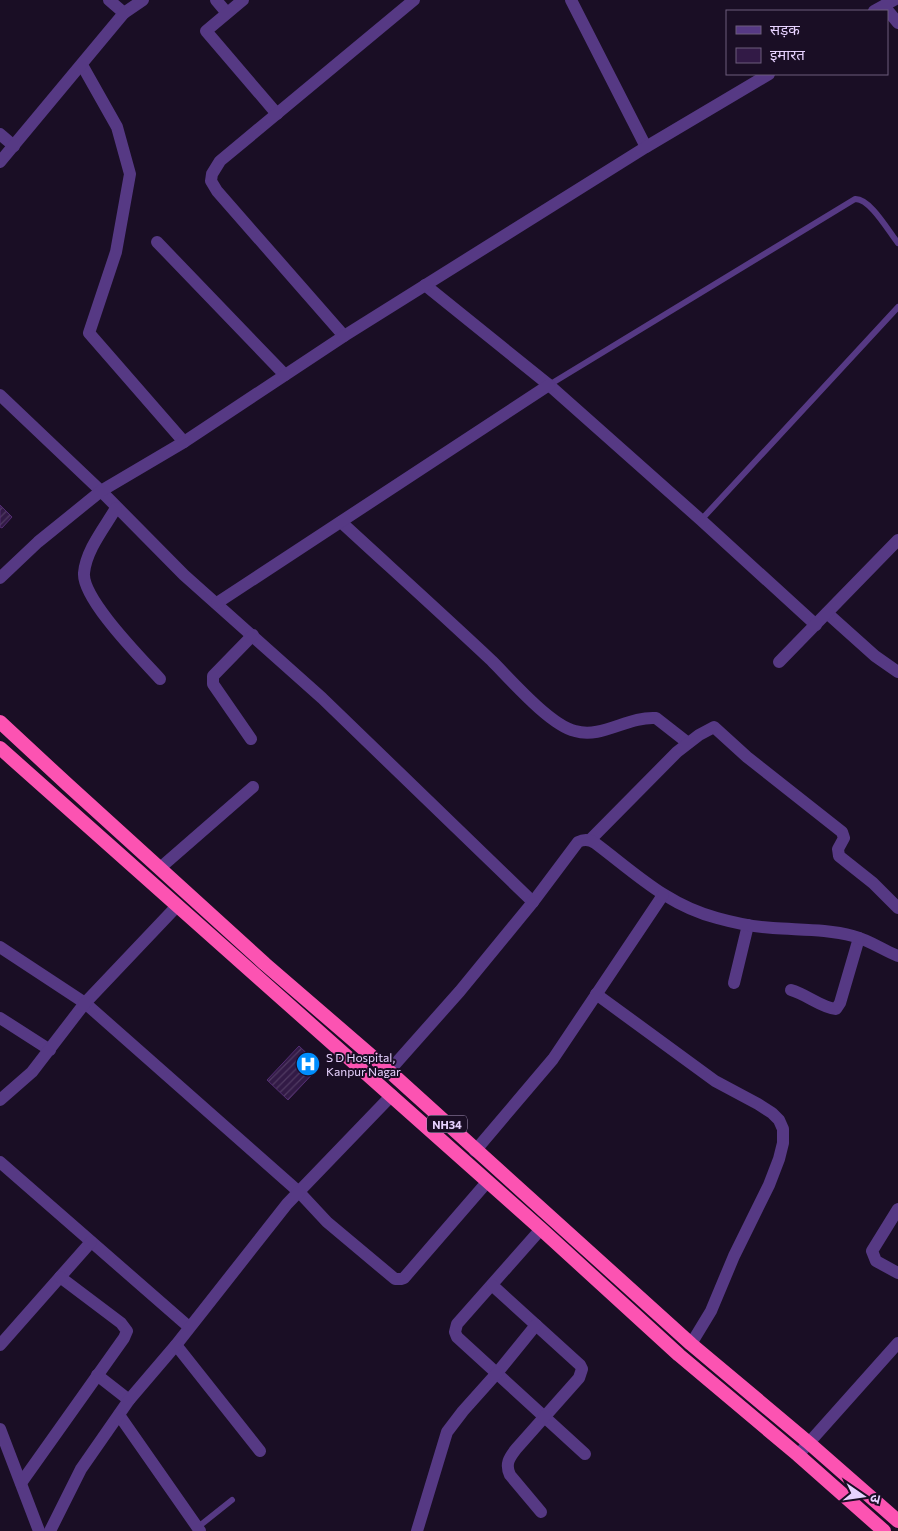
<svg xmlns="http://www.w3.org/2000/svg" width="898" height="1531" font-family="Commissioner,'Noto Sans Devanagari',sans-serif">
  <style>
    .building { fill: url(#building-hatch); stroke: #522c72 }
    .lines { fill: none; stroke-linecap: round; stroke-linejoin: round }
    .service { stroke: #563984; stroke-width: 6 }
    .minor { stroke: #563984; stroke-width: 12 }
    .tertiary { stroke: #563984; stroke-width: 12 }
    .trunk { stroke: #fc53b2; stroke-width: 14 }
    .labels { text-anchor: middle; dominant-baseline: central; stroke-width: 4; stroke-linejoin: round; paint-order: stroke }
    .shield { fill: #1a0e25; stroke: #aa97be; stroke-width: 1 }
    .shield-label { font-size: 11px; font-weight: bold; fill: #e7d2ff }
    .poi-label { font-size: 12px; fill: #e7d2ff; stroke: #1a0e25; text-anchor: start }
  </style>
  <defs>
    <pattern id="building-hatch" width="6" height="6" patternUnits="userSpaceOnUse" patternTransform="scale(1.25)"><rect width="6" height="6" fill="#321a46"/><path d="M-1 1l2-2M0 6l6-6M5 7l2-2" fill="none" stroke="#503a62"/></pattern>
  </defs>
  <rect width="100%" height="100%" fill="#1a0e25"/>
  <g class="building">
    <polygon points="0,505 12,517 2,528 0,527"/>
    <polygon points="299,1046 320,1066 288,1100 267,1080"/>
  </g>
  <g class="lines">
    <g class="service">
      <path d="M549,385L855,199C870,198 889,232 898,243"/>
      <polyline points="701,520 898,307"/>
      <polyline points="198,1527 232,1500"/>
    </g>
    <g class="minor">
      <polyline points="109,0 124,13"/>
      <polyline points="216,0 227,13"/>
      <polyline points="243,0 206,31 277,114"/>
      <polyline points="571,0 646,147"/>
      <polyline points="884,6 898,23"/>
      <polyline points="82,65 117,127 130,174 116,252 89,333 184,442"/>
      <polyline points="0,134 14,146"/>
      <polyline points="0,162 124,13 143,0"/>
      <polyline points="157,242 285,375"/>
      <polyline points="425,285 549,385 701,520 816,625"/>
      <polyline points="344,336 217,191 211,181 212,174 220,161 414,0"/>
      <polyline points="0,395 101,491 184,575 322,698 533,902"/>
      <path d="M116,508C105,527 86,550 84,573C82,599 142,659 160,679"/>
      <path d="M341,522C391,568 442,614 492,661C511,680 550,725 575,731C602,739 628,716 656,718L688,743"/>
      <polyline points="217,603 549,385"/>
      <polyline points="827,613 875,656 898,672"/>
      <polyline points="779,662 898,540"/>
      <polyline points="251,739 213,684 213,676 253,635"/>
      <polyline points="590,840 677,752 699,735 714,727 747,757 842,832 844,838 838,849 839,856 873,883 898,908"/>
      <polyline points="160,868 253,787"/>
      <polyline points="0,947 85,1003 299,1192 327,1222 395,1279 401,1279 404,1278 488,1181"/>
      <polyline points="734,983 748,925"/>
      <path d="M791,990C806,994 822,1008 836,1009L840,1003L859,938"/>
      <polyline points="596,994 715,1081 758,1104 772,1113 779,1120 783,1129 783,1143 779,1159 769,1185 734,1256 711,1311 691,1344"/>
      <polyline points="0,1018 50,1050"/>
      <path d="M389,1071L460,991L533,902L578,842C584,839 589,839 595,843C635,873 667,905 717,918C735,923 755,927 773,928C800,930 827,929 853,936C869,940 883,950 898,956"/>
      <polyline points="0,1100 32,1072 85,1003 178,905"/>
      <polyline points="475,1151 553,1059 663,895"/>
      <polyline points="0,1162 189,1327"/>
      <polyline points="898,1209 872,1251 876,1261 898,1273"/>
      <polyline points="541,1229 457,1324 455,1332 457,1337 585,1454"/>
      <path d="M492,1285L580,1365L582,1369L579,1378L516,1449C509,1458 505,1464 510,1475L541,1512"/>
      <polyline points="0,1345 91,1242"/>
      <polyline points="176,1345 260,1451"/>
      <polyline points="97,1375 129,1400"/>
      <polyline points="119,1415 200,1531"/>
      <polyline points="0,1429 39,1531"/>
      <polyline points="798,1455 898,1343"/>
      <polyline points="21,1483 124,1338 127,1331 121,1323 60,1277"/>
      <polyline points="50,1531 81,1469 129,1400 176,1345 287,1204 392,1095"/>
      <polyline points="417,1531 447,1432 463,1411 497,1373 536,1325"/>
    </g>
    <g class="tertiary">
      <polyline points="874,11 894,0"/>
      <polyline points="0,578 38,542 101,491 184,442 344,336 646,147 769,74"/>
    </g>
    <g class="trunk">
      <polyline points="0,722 68,785 265,964 389,1071 691,1344 809,1443 898,1521"/>
      <polyline points="0,748 541,1229 679,1355 798,1455 884,1531"/>
    </g>
  </g>
  <defs>
    <g id="hospital-disc" transform="scale(1.25)"><circle r="9.5" fill="#008dfd" stroke="#1a0e25"/><path d="M-5-5h3v3.5h4V-5h3V5h-3V1.5h-4V5h-3Z" fill="#fff"/></g>
  </defs>
  <g fill-rule="evenodd">
    <use href="#hospital-disc" x="308" y="1064"/>
  </g>
  <g class="labels">
    <rect class="shield" x="427" y="1115.5" width="40" height="17" rx="4"/>
    <g class="shield-label">
      <text x="447" y="1124">NH34</text>
    </g>
    <g class="poi-label">
      <text x="326" y="1057">S D Hospital,<tspan x="326" dy="14">Kanpur Nagar</tspan></text>
    </g>
  </g>
  <rect x="726" y="10" width="162" height="65" fill="#1a0e25" stroke="#6c5c7c"/>
  <rect x="736" y="26" width="25" height="8" fill="#563984" stroke="#6c5c7c"/>
  <text x="770" y="35" font-size="15" fill="#e7d2ff">सड़क</text>
  <rect x="736" y="48" width="25" height="15" fill="#321a46" stroke="#6c5c7c"/>
  <text x="770" y="60" font-size="15" fill="#e7d2ff">इमारत</text>
  <g transform="translate(863 1496) rotate(103)" stroke="#1a0e25" stroke-width="4" paint-order="stroke">
  <path d="M0-4L9 19L0 12L-9 19Z" fill="#e7d2ff"/>
  <text y="-8" font-size="14" font-weight="bold" text-anchor="middle" fill="#e7d2ff">उ</text>
  </g>
</svg>
